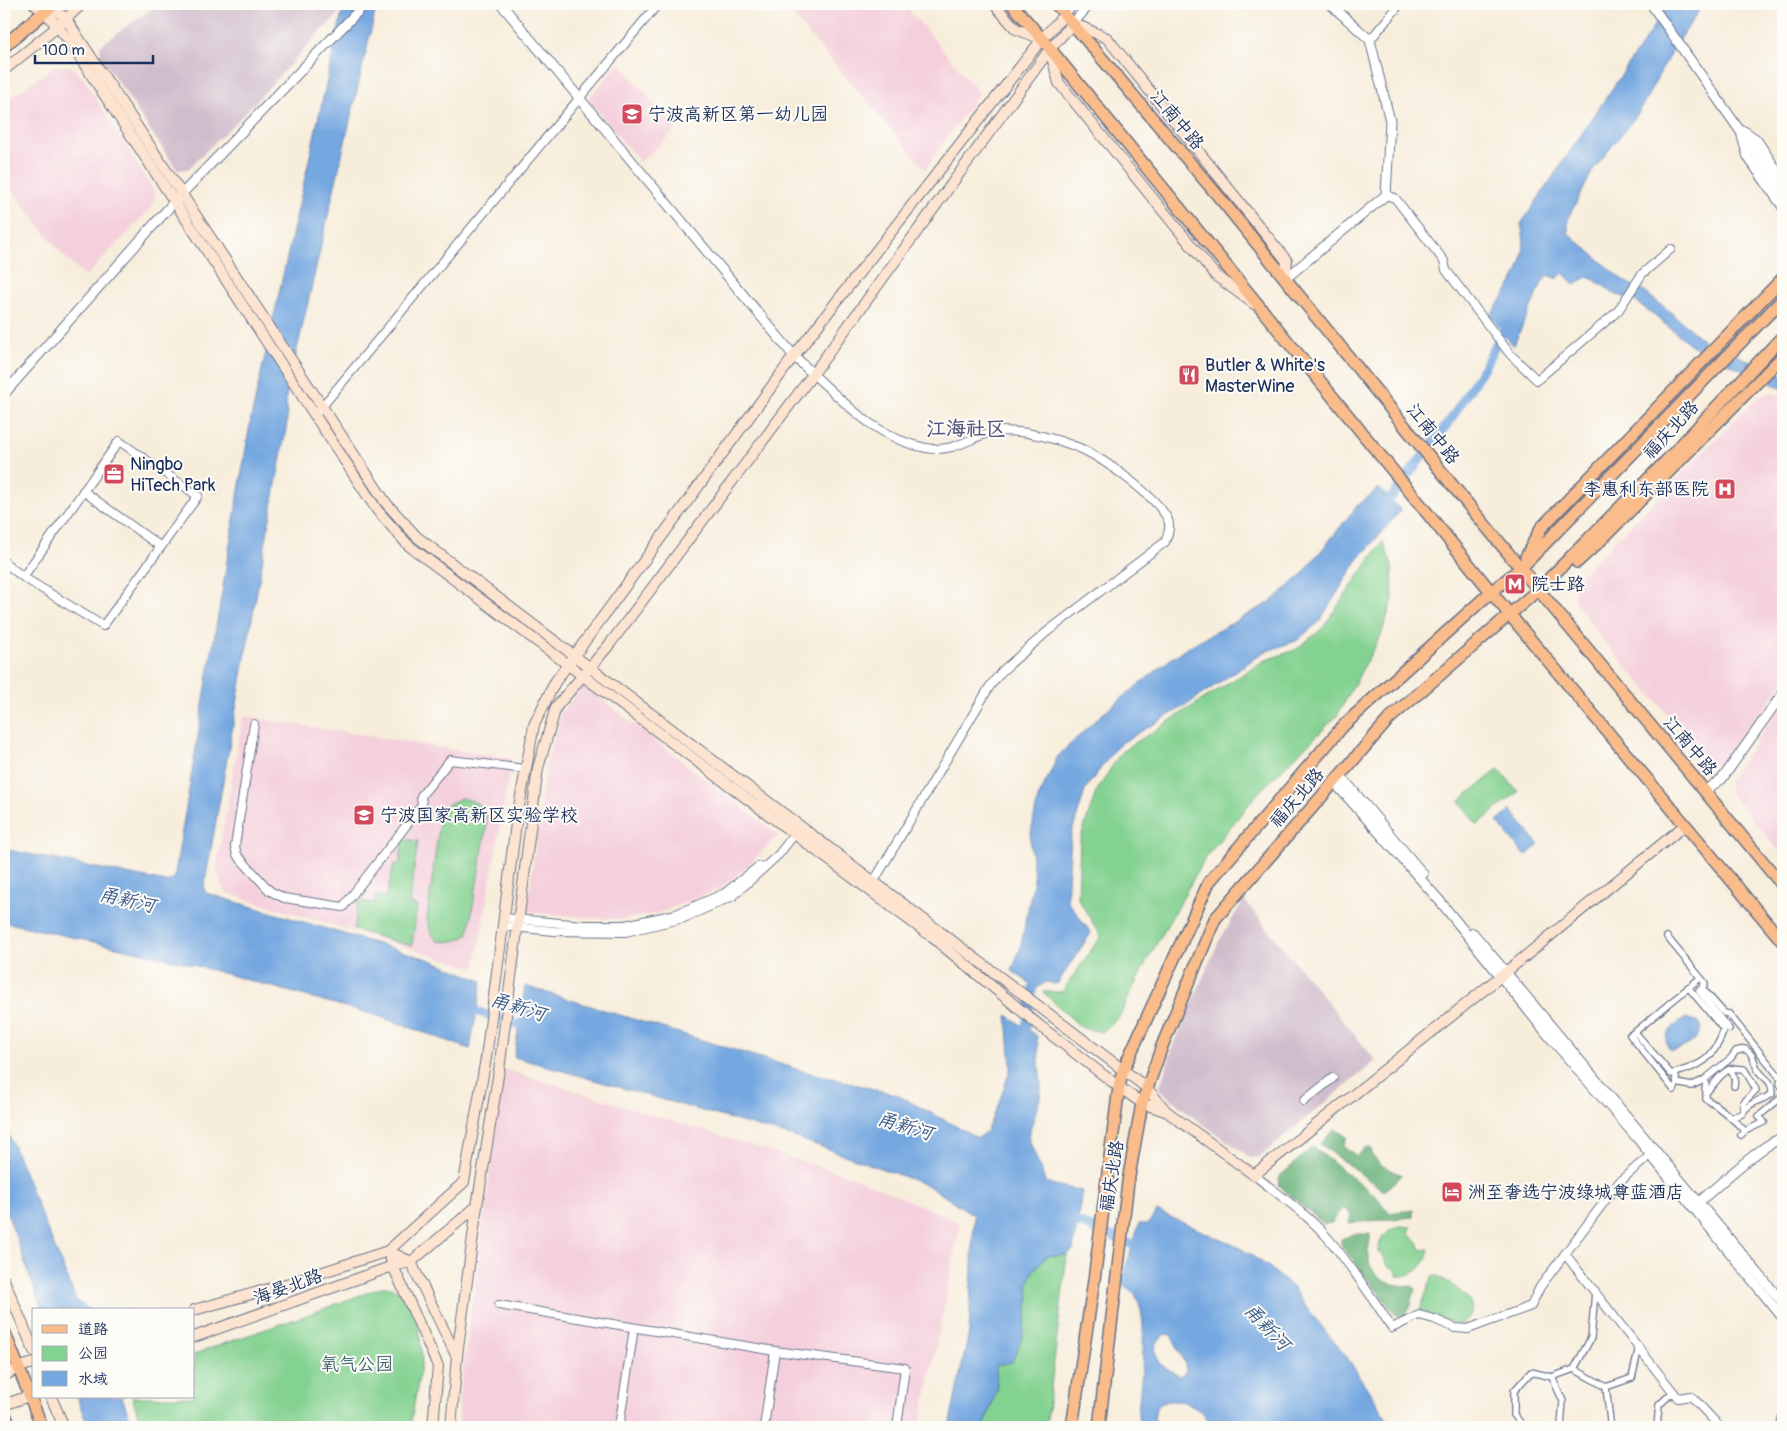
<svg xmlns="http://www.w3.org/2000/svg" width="1787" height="1431" font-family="Pangolin,'LXGW WenKai TC',sans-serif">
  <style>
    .built { fill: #f4cfdc }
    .industrial { fill: #d0bdcc }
    .green { fill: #84d291; stroke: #508078 }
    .forest { fill: #6bb47b; stroke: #43726c }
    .water { fill: #75a7e0; stroke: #486b9f; fill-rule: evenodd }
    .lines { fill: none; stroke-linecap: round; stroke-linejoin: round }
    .canal { stroke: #75a7e0; stroke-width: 9 }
    .pedestrian-casing { stroke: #68728a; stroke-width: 8 }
    .minor-casing { stroke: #68728a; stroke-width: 10 }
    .tertiary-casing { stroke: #68728a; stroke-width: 11 }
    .secondary-casing { stroke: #68728a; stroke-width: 12 }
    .primary-casing { stroke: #68728a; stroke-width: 14 }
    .trunk-casing { stroke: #68728a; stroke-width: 15 }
    .pedestrian { stroke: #fff; stroke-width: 5.5 }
    .minor { stroke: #fff; stroke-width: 8 }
    .tertiary { stroke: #fff; stroke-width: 9 }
    .secondary { stroke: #fde4d0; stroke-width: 10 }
    .primary { stroke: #f9bc8a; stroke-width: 11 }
    .trunk { stroke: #f9bc8a; stroke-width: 12 }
    .labels { text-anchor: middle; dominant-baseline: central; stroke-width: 4; stroke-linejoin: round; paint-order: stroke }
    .poi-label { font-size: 18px; fill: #1b2f5e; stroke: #fdfcf7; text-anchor: start }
    .street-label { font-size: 18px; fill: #1b2f5e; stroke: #fdfcf7 }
    .park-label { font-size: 18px; fill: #3a606d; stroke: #fdfcf7 }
    .water-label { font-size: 19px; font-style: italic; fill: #3a598c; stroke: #fdfcf7 }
    .quarter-label { font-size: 20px; font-weight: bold; fill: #555380; stroke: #fdfcf7 }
  </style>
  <rect width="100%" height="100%" fill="#fdfcf7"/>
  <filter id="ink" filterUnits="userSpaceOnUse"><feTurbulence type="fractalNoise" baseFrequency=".02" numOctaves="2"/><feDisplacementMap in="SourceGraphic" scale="10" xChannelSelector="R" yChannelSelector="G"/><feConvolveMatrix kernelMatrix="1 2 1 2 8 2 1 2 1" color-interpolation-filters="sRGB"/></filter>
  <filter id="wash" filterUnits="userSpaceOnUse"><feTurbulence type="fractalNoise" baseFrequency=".0096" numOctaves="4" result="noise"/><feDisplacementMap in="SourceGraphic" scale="20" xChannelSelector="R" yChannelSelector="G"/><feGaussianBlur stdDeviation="1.12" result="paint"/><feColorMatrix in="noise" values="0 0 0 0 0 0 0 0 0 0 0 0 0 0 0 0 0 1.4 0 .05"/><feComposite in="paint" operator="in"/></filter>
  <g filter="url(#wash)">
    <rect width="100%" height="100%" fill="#f7eddb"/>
    <g class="built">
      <polygon points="783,4 904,4 979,93 931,160 926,170"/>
      <polygon points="619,63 677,129 640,162 588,99"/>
      <polygon points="55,66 72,67 83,78 155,193 153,206 85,277 55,246 4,179 4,102"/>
      <polygon points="1769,392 1783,396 1783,683 1728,758 1719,763 1710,763 1603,640 1575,601 1574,582 1759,396"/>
      <polygon points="583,685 778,835 742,871 719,889 659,913 620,920 527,912 546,763 562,711"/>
      <polygon points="1783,703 1783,855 1730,793 1728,781"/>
      <polygon points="243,716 512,759 475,968 226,893 216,870"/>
      <polygon points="504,1069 853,1177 954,1220 960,1225 920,1427 459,1427 459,1399"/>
    </g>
    <g class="industrial">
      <polygon points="158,4 340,4 336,17 318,34 247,111 188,169 177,170 100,55 101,45"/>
      <polygon points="1244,900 1376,1061 1259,1157 1251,1158 1197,1120 1159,1089 1174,1044 1218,943"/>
    </g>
    <g class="green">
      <polygon points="1383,541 1392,565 1393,599 1381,635 1337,716 1258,793 1205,858 1143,968 1119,1017 1102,1032 1082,1028 1043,992 1062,992 1101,936 1078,899 1080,840 1096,792 1121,752 1263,661 1295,650 1322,629"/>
      <polygon points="1499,769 1518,792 1477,825 1459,801"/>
      <path d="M461,798C482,803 488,807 486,830L468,935C457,941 449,943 437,941L430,931L427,919L440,817L447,805Z"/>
      <polygon points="403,839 418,841 409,904 417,906 412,946 354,930 358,901 375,903 376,896 386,897 394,864 399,865"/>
      <path d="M1401,1226L1411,1227L1409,1235L1418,1242L1421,1250L1429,1249C1425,1267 1415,1277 1397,1276V1270L1388,1266L1382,1253H1378C1379,1238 1387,1230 1401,1226Z"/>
      <polygon points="1055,1254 1067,1255 1046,1427 983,1427 997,1390 996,1365 1029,1301 1028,1284 1033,1271 1046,1256"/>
      <path d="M1438,1276C1456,1287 1490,1307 1459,1326L1420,1310L1432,1277Z"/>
      <polygon points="385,1286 391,1287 411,1299 418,1312 422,1360 410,1427 142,1427 132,1397 194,1397 194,1354 304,1316"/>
    </g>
    <g class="forest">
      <polygon points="1335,1129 1347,1137 1343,1146 1357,1156 1366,1147 1372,1149 1372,1155 1381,1165 1402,1175 1384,1191 1320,1144"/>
      <polygon points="1313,1147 1377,1197 1389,1213 1413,1209 1413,1217 1349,1223 1351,1214 1343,1208 1332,1223 1324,1224 1278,1185 1280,1176"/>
      <path d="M1354,1234H1370C1371,1242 1367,1249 1368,1257C1371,1278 1393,1288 1412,1285L1415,1290L1410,1307L1405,1316L1396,1315L1341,1245V1239Z"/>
    </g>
    <g class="water">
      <polygon points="344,4 377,4 286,397 287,423 204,888 206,893 431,960 482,981 470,1049 378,1016 179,961 4,922 4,849 166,882 174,879 251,418"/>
      <path d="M1666,4H1703L1668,58L1639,112L1594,169L1568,218V233L1624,281L1643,291L1667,309L1704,341L1783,376V389L1694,347L1637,302L1616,294L1588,276L1575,285L1563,273L1557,279L1548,275L1543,281L1513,346L1490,315C1511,287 1531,262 1521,224L1651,31Z"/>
      <polygon points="1379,488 1401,510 1357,561 1319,622 1296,641 1264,652 1188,704 1118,745 1086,788 1071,835 1067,900 1091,933 1057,984 1046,982 1037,988 1012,971 1020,949 1034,879 1030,838 1038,798 1058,756 1100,716 1172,658 1195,643 1269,603 1301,576 1357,506"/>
      <polygon points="1511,810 1539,845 1525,856 1497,822"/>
      <polygon points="525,986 803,1071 897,1095 978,1138 986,1132 999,1103 1011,1067 1007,1015 1037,1036 1041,1088 1040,1098 1028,1137 1046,1183 1082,1191 1073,1250 1067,1255 1046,1256 1033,1271 1028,1284 1029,1301 1022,1337 1012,1362 996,1365 997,1390 983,1427 949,1427 969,1332 974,1215 927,1185 797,1138 514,1057"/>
      <path d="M1686,1018L1698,1022L1701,1026C1700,1041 1685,1048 1671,1051C1658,1037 1674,1025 1686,1018Z"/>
      <polygon points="4,1123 76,1300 90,1310 42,1310 4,1204"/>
      <path d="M1157,1211L1240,1248L1269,1267L1295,1290L1305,1306L1349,1360L1392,1427H1211C1205,1406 1175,1392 1156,1407L1154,1418L1158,1427H1139L1138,1413C1140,1385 1150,1320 1136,1296C1133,1291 1126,1287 1121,1283L1139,1224H1148ZM1165,1334L1171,1335L1185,1364L1186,1372L1180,1376C1161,1369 1144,1350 1165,1334Z"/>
      <polygon points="77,1397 122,1397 133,1427 88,1427"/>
    </g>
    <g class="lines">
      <g class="canal">
        <polyline points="1384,507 1451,419 1484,367 1507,323"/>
        <polyline points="466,1008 530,1028"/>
        <polyline points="1024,1039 1035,975"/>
        <polyline points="1067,1218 1143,1249"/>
      </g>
    </g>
  </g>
  <g filter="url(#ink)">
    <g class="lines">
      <g class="pedestrian-casing">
        <g id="pedestrian">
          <polyline points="1667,937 1705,983 1702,988 1724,1013 1729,1014 1781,1079 1780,1084 1783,1088"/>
          <path d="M1688,987L1724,1030C1713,1060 1701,1066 1671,1074L1635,1032L1700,978"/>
          <polyline points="1702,988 1699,991 1729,1029"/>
          <polyline points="1635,1032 1630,1035 1674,1090 1677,1083 1675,1073"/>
          <polyline points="1730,1069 1735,1079 1734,1086"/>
          <polyline points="1677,1083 1691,1086 1704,1080"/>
          <path d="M1707,1091L1705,1089L1706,1083L1704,1080L1731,1058L1736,1051L1745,1049C1756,1056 1752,1060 1758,1070C1765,1081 1772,1078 1772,1094C1761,1101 1748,1102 1742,1114L1732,1117"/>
          <polyline points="1745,1131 1764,1122 1759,1116 1783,1096"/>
          <path d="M1741,1135L1745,1131C1733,1119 1721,1108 1706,1099V1092C1714,1086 1721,1071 1731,1069C1734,1068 1740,1069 1744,1069C1746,1072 1755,1087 1756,1090L1743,1103L1744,1110"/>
          <polyline points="1574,1369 1606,1387 1632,1378 1639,1347"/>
          <polyline points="1552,1377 1563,1401 1561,1427"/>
          <polyline points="1606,1387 1610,1421 1608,1427"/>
          <polyline points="1524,1427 1514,1415 1514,1391 1531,1372 1552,1377 1574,1369 1591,1338 1595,1292"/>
          <polyline points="1657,1427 1659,1405 1674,1391"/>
        </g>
      </g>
      <g class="minor-casing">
        <g id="minor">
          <polyline points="1370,40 1400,4"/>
          <polyline points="1386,195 1395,198 1444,261 1446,270 1510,354 1537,380 1618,311 1642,274 1671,249"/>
          <path d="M813,374C847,405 878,439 926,448C958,454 974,432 1002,431C1027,431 1054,438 1077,447C1100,456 1158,497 1168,520C1171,527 1168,535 1165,542L1048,631L1002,671L990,686L877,876L871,884"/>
          <polyline points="315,415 658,4"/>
          <polyline points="83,491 161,547"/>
          <polyline points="4,562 23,577 103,626 198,496 119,441 23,577"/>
          <polyline points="254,724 235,846 237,855 270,891 284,898 343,907 422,805 421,796 450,760 526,769"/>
          <polyline points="504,918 582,925 625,925 676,914 725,893 759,866"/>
          <polyline points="503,926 554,931 625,932 684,918 733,896 779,854 797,831"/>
          <polyline points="1304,1101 1333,1078"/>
          <path d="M1254,1175C1279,1195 1306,1213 1327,1237C1351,1265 1372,1297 1392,1328L1419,1315L1434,1319L1455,1328L1468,1329L1531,1306L1540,1287L1620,1181L1654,1152"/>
          <polyline points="1565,1254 1678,1398 1691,1396 1720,1427"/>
          <polyline points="499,1305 775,1351 905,1368 897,1427"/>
          <polyline points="619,1427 634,1328"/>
          <polyline points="764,1427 775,1351"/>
        </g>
      </g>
      <g class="tertiary-casing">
        <g id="tertiary">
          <polyline points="501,4 794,356 813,374"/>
          <polyline points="1651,4 1783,192"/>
          <polyline points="1065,14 1073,4"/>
          <polyline points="1073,23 1090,4"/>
          <polyline points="1744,131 1756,139 1783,180"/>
          <polyline points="1742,136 1748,157 1783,207"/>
          <polyline points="1285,279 1386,195 1390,121 1370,40 1330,4"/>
          <polyline points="4,394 174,202 365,4"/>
          <polyline points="1340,775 1423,874"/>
          <polyline points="1334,782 1439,900 1548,1035 1637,1138 1783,1318"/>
          <polyline points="1704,791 1722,779 1783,693"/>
          <polyline points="1473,933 1783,1303"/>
          <path d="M1699,1202C1717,1187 1764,1142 1783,1138"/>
          <polyline points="1781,1427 1783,1418"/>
        </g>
      </g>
      <g class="secondary-casing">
        <g id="secondary">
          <polyline points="34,4 45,12 67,38 377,510 408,545 932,937 1040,1026 1119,1087 1142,1103 1165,1111"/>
          <polyline points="48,4 66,19 386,503 417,537 1147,1088 1166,1111 1254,1175 1506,972 1685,825"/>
          <polyline points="994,4 1016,29 1042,39"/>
          <polyline points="1050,50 1059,83 1216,276 1254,304"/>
          <polyline points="4,70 57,27 82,4"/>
          <polyline points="388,1251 393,1266 438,1366 433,1427"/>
          <polyline points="388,1251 411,1262 456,1355"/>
          <polyline points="4,1280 34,1351"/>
          <polyline points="194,1310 283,1285 388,1251 464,1182 486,1058 516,823 534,725 555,682 794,356 1042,39 1065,14 1064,4"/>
          <polyline points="194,1337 393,1266 411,1262 477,1206"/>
          <polyline points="4,1376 19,1367 34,1363"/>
          <polyline points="51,1397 64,1427"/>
          <polyline points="4,1405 34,1394"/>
          <polyline points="451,1427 457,1356 477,1206 499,1070 538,768 556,707 609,645 813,374 1050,49 1073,23 1107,38 1287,261 1285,279"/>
        </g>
      </g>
      <g class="primary-casing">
        <g id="primary">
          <polyline points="1012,4 1042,39 1510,615 1783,942"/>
          <polyline points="1056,4 1224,203 1466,502 1783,886"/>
          <polyline points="1526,557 1541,528 1783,278"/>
          <polyline points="1577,562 1603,538 1783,356"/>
          <polyline points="4,1331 42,1427"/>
          <polyline points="4,1412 10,1427"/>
          <polyline points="1072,1427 1094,1280 1119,1087 1123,1070 1209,882 1344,725 1491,592 1521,568 1783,299"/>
          <polyline points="1099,1427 1128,1182 1142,1103 1162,1046 1215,919 1390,718 1539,589 1667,460 1783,336"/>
        </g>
      </g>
      <g class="trunk-casing">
        <polyline id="trunk" points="4,46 54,4"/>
      </g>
      <use href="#pedestrian" class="pedestrian"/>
      <use href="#minor" class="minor"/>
      <use href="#tertiary" class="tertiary"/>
      <use href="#secondary" class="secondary"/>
      <use href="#primary" class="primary"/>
      <use href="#trunk" class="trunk"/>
    </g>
  </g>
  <defs>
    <g id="school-square" transform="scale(1.125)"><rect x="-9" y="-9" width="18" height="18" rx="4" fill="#d1495b" stroke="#fdfcf7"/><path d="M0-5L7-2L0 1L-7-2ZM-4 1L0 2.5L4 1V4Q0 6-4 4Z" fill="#fff"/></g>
    <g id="restaurant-square" transform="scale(1.125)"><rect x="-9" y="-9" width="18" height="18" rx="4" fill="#d1495b" stroke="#fdfcf7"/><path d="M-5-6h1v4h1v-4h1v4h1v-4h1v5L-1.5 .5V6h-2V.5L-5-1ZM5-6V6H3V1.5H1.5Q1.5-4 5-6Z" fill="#fff"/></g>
    <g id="office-square" transform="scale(1.125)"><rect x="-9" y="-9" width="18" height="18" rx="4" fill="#d1495b" stroke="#fdfcf7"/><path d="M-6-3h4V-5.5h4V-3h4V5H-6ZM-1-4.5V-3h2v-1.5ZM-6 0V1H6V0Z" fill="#fff"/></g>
    <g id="hospital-square" transform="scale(1.125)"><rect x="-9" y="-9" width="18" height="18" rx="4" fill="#d1495b" stroke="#fdfcf7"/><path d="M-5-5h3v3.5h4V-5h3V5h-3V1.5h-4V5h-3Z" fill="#fff"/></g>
    <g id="metro-square" transform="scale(1.125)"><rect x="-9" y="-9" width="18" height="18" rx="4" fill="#d1495b" stroke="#fdfcf7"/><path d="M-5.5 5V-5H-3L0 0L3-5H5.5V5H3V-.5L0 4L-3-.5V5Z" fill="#fff"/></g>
    <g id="hotel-square" transform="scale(1.125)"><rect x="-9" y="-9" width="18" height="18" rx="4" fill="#d1495b" stroke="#fdfcf7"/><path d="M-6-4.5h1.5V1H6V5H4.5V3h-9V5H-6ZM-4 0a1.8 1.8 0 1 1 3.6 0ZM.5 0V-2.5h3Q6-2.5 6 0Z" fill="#fff"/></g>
  </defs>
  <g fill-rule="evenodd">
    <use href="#school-square" x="632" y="114"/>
    <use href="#restaurant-square" x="1189" y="375"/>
    <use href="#office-square" x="114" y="474"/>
    <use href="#hospital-square" x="1725" y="489"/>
    <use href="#metro-square" x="1515" y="584"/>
    <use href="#school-square" x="364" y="815"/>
    <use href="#hotel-square" x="1452" y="1192"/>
  </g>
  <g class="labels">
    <g class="poi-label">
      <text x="648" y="114">宁波高新区第一幼儿园</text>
      <text x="1205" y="365">Butler &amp; White's<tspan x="1205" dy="21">MasterWine</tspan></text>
      <text x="130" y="464">Ningbo<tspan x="130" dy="21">HiTech Park</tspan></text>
      <text x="1709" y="489" text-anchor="end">李惠利东部医院</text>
      <text x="1531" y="584">院士路</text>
      <text x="380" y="815">宁波国家高新区实验学校</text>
      <text x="1468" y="1192">洲至奢选宁波绿城尊蓝酒店</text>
    </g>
    <g class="street-label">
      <text transform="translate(1177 120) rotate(50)">江南中路</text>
      <text transform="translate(1671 430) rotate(-47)">福庆北路</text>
      <text transform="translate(1433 434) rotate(51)">江南中路</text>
      <text transform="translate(1690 746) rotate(50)">江南中路</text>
      <text transform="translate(1297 798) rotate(-49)">福庆北路</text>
      <text transform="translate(1112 1176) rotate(-81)">福庆北路</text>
      <text transform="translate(288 1287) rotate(-20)">海晏北路</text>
    </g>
    <g class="park-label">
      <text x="357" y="1364">氧气公园</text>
    </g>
    <g class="water-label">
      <text transform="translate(127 900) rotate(13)">甬新河</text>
      <text transform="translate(518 1007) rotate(17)">甬新河</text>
      <text transform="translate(905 1126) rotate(17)">甬新河</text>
      <text transform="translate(1267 1327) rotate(46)">甬新河</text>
    </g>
    <g class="quarter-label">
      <text x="966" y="428">江海社区</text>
    </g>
  </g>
  <rect width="1787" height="1431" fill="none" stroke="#fdfcf7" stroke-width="20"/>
  <rect x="32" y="1308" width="162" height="90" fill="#fdfcf7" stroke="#a3aaba"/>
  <rect x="42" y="1325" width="25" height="8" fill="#f9bc8a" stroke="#a3aaba"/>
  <text x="78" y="1334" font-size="15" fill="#1b2f5e">道路</text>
  <rect x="42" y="1346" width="25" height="15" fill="#84d291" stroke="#a3aaba"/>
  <text x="78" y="1358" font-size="15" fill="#1b2f5e">公园</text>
  <rect x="42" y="1371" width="25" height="15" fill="#75a7e0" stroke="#a3aaba"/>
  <text x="78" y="1384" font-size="15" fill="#1b2f5e">水域</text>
  <path d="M35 55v8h118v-8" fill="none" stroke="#1b2f5e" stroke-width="2.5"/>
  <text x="42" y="55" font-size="15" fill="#1b2f5e" stroke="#fdfcf7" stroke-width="4" paint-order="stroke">100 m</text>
</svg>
